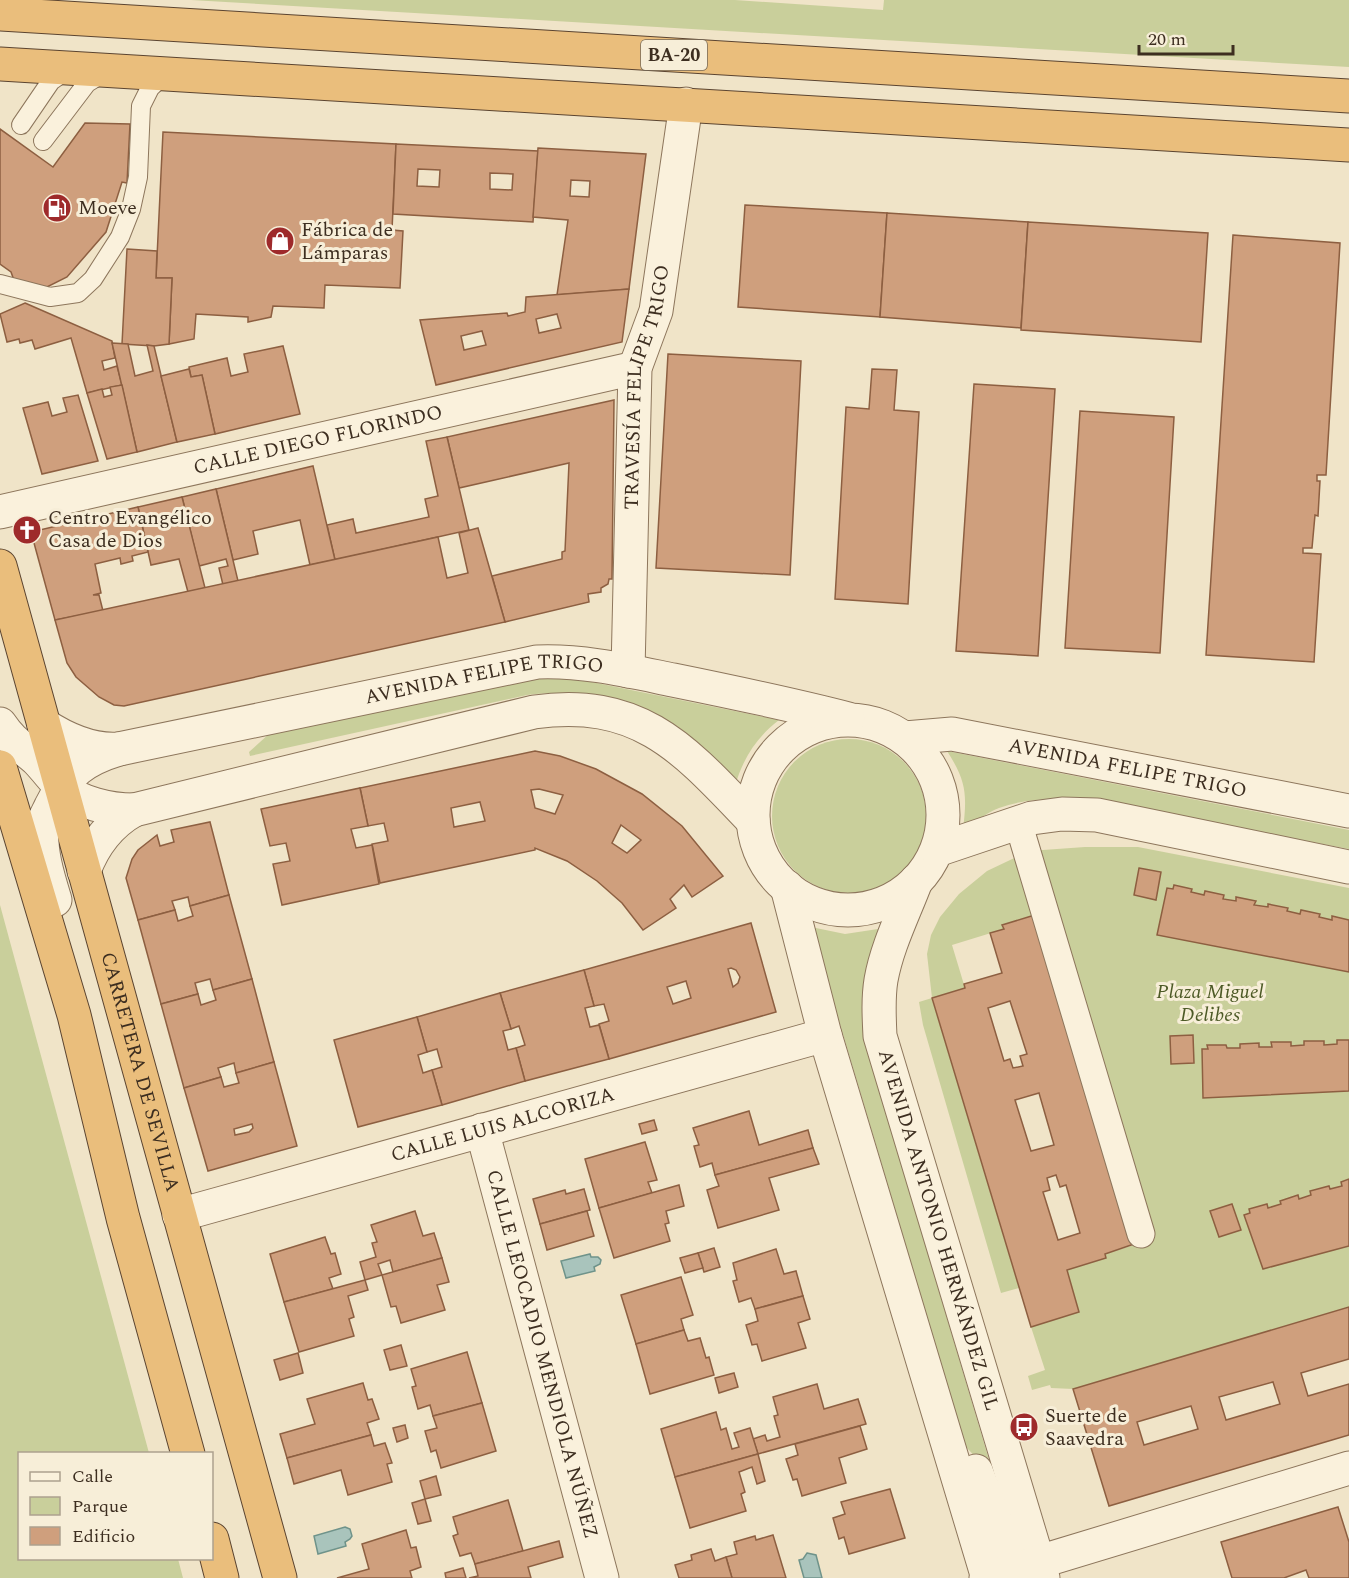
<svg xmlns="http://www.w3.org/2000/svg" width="1349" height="1578" font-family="Spectral,serif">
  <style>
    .green { fill: #c9cf9b }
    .water { fill: #a9c4bc; stroke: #6f938a; stroke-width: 1.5 }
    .building { fill: #cf9f7d; stroke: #8d5f41; stroke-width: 1.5; fill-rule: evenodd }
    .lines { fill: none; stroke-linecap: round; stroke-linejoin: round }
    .service-casing { stroke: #8d765c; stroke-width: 20 }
    .pedestrian-casing { stroke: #8d765c; stroke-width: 29 }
    .minor-casing { stroke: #8d765c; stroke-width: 35 }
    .trunk-casing { stroke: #5b4430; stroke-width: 35 }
    .service { stroke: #faf1dc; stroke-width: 18 }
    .pedestrian { stroke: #faf1dc; stroke-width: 27 }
    .minor { stroke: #faf1dc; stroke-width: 33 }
    .trunk { stroke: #eabe7c; stroke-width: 33 }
    .labels { text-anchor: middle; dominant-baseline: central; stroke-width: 6; stroke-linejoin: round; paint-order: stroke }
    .shield { fill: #f7eed8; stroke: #756857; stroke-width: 1.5 }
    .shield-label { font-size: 18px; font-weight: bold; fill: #3d2e20 }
    .poi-label { font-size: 20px; fill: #3d2e20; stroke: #f7eed8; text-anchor: start }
    .street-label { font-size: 20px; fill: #3d2e20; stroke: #f7eed8 }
    .park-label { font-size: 20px; font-style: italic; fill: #4d5a26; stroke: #f7eed8 }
  </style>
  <rect width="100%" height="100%" fill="#f0e4c8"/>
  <g class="green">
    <polygon points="191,0 735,0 883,10 884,0 1349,0 1349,67"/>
    <path d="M567,677L779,720C757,737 743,758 735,786C719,768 704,747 685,732C646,702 574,689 527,695L250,756L249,752L270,733L520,678Z"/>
    <circle cx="849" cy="816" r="77"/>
    <path d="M947,751L1349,830V849L1100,802C1065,799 1032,796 999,808C986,813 974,823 963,830C967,795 967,782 947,751Z"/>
    <polygon points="1085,847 1138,847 1349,888 1349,1307 1073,1389 1051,1388 1050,1385 1032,1390 1028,1376 1045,1370 1031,1327 1079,1312 1067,1270 1106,1258 1105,1254 1137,1244 1038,914 1003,925 1004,929 952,945 965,988 932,999 1019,1288 1001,1293 923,1025 919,1002 932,998 927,954 931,935 940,917 959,894 987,871 1029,851"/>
    <polygon points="0,905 149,1453 20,1454 20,1558 178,1559 183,1578 0,1578"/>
    <path d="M811,927L845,934L878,929C864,977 858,1001 868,1052L992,1470H988L966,1447Z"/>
  </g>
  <g class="water">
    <polygon points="590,1254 591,1257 598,1257 601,1260 600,1264 594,1267 595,1271 566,1278 561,1261"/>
    <polygon points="345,1527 350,1529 352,1536 350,1539 345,1542 346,1546 318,1554 314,1536"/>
    <polygon points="807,1553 816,1555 822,1578 804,1578 799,1560 803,1559"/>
  </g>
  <g class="building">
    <polygon points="85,123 130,124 127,183 122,182 106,232 67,277 45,288 15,283 11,272 0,264 0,129 53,167"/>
    <polygon points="163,132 396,144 392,230 403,231 400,288 325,285 324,308 273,306 271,317 248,322 248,317 196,314 194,339 169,344 172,278 156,278"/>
    <path d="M396,144L538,151L533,222L393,214ZM418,169L440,170L439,187L417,186ZM490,173L513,174L512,190L490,189Z"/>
    <path d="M538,148L646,154L629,289L557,295L568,220L533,217ZM571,180L590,181L589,197L570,196Z"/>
    <polygon points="745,205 887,213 880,317 738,307"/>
    <polygon points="887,213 1028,222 1021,328 880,317"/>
    <polygon points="1028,222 1208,233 1201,342 1021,330"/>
    <polygon points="1233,235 1340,243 1326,475 1317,475 1317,481 1320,481 1318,516 1315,515 1312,548 1303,548 1303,553 1321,554 1314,662 1206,655"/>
    <polygon points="127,249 157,251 156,278 172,278 169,344 154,346 122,344"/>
    <path d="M629,289L622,342L436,385L420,320L507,313L508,316L525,312L526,297ZM557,314L561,328L539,333L536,319ZM482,331L486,345L464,350L461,336Z"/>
    <polygon points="25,303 112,341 115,358 102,361 104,370 117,366 122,385 87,393 71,338 35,349 32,340 20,343 19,339 7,342 0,314"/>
    <polygon points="112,343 128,344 135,376 153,371 147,345 154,346 177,442 137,452"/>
    <polygon points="283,346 300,414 215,434 202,375 191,377 189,367 227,358 231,376 248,372 244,354"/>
    <polygon points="668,354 801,361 790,575 656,568"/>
    <polygon points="189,369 191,377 202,375 215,434 177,442 161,376"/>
    <polygon points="872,369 897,370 894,410 919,412 908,604 835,599 846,407 869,409"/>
    <polygon points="974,384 1055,389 1038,656 956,651"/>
    <polygon points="122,385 137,452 107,459 87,393 102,389 104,397 112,395 110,387"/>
    <polygon points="78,395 98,461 42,474 23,408 48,402 52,416 67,412 63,398"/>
    <polygon points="614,400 612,579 609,579 608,584 601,588 601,592 588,594 589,602 505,622 492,576 562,559 562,552 565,551 569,463 459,488 447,437"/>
    <polygon points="1080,411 1174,417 1160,653 1065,648"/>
    <polygon points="447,437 469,530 335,560 327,525 353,519 356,533 429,517 425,499 438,496 426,441"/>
    <polygon points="313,466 335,560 310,565 300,520 253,531 258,554 233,560 216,489"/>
    <polygon points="216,489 238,581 223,585 219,568 228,566 226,559 199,566 182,497"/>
    <polygon points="182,497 205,588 188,592 179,559 151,565 138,507"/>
    <polygon points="138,507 148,552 132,556 133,561 121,564 120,558 95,564 101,593 93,595 99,595 103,611 55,620 31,532"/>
    <polygon points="478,528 505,622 124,706 114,705 99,697 76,677 67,663 55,620 438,537 447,578 468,573 459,533"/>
    <path d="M535,751L560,756L596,769L642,794L682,826L723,876L692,897L684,885L670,899L676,908L643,930L622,903L597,881L567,861L535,848V850L380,883L372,844L388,841L384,823L368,826L360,788ZM539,789L563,795L555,814L535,808L531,790ZM480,802L485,821L454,827L451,808ZM621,825L641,840L627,853L612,843Z"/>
    <polygon points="360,788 368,826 351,829 356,848 372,845 379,884 282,905 273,864 290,861 286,843 270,846 261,809"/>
    <polygon points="210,822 229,895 190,906 188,897 172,901 175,910 138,920 126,878 132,859 138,850 157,835 160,846 174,842 171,830"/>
    <polygon points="1139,868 1161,872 1156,900 1134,895"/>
    <polygon points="1174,885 1192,889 1191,892 1204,895 1205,891 1224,895 1223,899 1236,901 1236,897 1256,901 1254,905 1268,907 1268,904 1288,908 1287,911 1300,914 1301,910 1320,914 1319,917 1332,920 1332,916 1349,920 1349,972 1157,935 1167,888 1173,889"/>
    <polygon points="229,895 252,979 213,990 210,979 195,983 198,994 161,1004 138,920 175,910 178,921 193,916 190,906"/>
    <path d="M1038,914L1137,1243L1105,1254L1106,1258L1067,1270L1079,1312L1031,1327L932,998L965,988L964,984L1002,973L990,933L1004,929L1002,925ZM1010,1001L1027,1054L1020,1056L1023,1066L1013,1068L1010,1059L1004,1061L988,1008ZM1039,1093L1054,1145L1031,1151L1015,1100ZM1056,1175L1060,1187L1066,1185L1080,1233L1058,1240L1043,1192L1050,1190L1047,1178Z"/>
    <path d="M751,923L776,1012L609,1059L599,1024L609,1021L604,1004L594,1006L584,970ZM731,968L736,970L740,977L738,983L733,987L728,969ZM686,981L691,998L673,1004L667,987Z"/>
    <polygon points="584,970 594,1006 585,1008 590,1027 599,1025 609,1059 525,1081 516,1048 525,1045 519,1026 511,1029 500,993"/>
    <polygon points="252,979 274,1062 236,1073 234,1063 218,1068 221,1077 184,1088 161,1004 198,994 201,1005 216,1000 213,990"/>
    <polygon points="500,993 511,1029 503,1031 508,1050 516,1048 525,1081 442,1105 432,1070 442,1067 437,1049 427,1052 417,1017"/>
    <polygon points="417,1017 427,1052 418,1055 423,1073 432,1070 442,1105 358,1127 334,1040"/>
    <polygon points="1193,1035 1194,1063 1171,1064 1170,1036"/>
    <polygon points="1337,1040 1349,1040 1349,1091 1203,1098 1202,1049 1208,1049 1207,1045 1226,1045 1227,1048 1240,1048 1240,1044 1259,1043 1259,1047 1272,1047 1271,1042 1291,1042 1291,1046 1304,1045 1304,1041 1324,1041 1324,1045 1337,1044"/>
    <path d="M274,1062L297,1146L208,1171L184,1088L221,1077L224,1087L239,1083L236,1073ZM252,1124L253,1128L249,1132L235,1135L234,1129Z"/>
    <polygon points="749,1111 759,1145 808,1130 813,1148 715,1175 712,1163 700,1167 694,1146 699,1145 693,1128"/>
    <polygon points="654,1120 657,1130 642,1134 639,1124"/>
    <polygon points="645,1142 657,1180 648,1182 652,1193 599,1208 585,1159"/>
    <polygon points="813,1148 819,1164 769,1178 779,1210 718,1228 707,1190 719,1186 715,1175"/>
    <polygon points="1349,1179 1349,1246 1263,1269 1244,1215 1250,1213 1249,1209 1267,1204 1268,1208 1281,1204 1280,1201 1298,1195 1299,1199 1311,1195 1310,1191 1329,1186 1330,1189 1342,1186 1341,1182"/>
    <polygon points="679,1185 684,1206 666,1211 669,1223 665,1224 670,1241 614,1258 599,1208"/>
    <polygon points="584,1189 590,1210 540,1224 533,1199 565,1190 566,1194"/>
    <polygon points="1232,1204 1241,1230 1219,1237 1210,1211"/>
    <polygon points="415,1211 423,1236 434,1233 442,1258 393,1272 390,1260 378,1264 382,1275 365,1280 360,1262 376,1257 372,1243 377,1242 371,1225"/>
    <polygon points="587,1211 594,1236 547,1250 540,1224"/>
    <polygon points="325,1237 331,1254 335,1253 341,1274 329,1278 333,1289 284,1302 270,1254"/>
    <polygon points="714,1248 720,1267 704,1272 698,1253"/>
    <polygon points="776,1249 784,1274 796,1271 803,1296 755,1309 751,1298 739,1302 733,1281 737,1280 733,1263"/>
    <polygon points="698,1253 703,1268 685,1273 680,1258"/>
    <polygon points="442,1258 449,1282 437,1285 445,1310 401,1323 396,1306 391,1307 382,1275"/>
    <polygon points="681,1277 693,1315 681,1319 684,1330 636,1344 621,1295"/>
    <polygon points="365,1280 368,1290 348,1296 354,1317 349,1319 354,1336 299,1352 284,1302"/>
    <polygon points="803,1296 810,1319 798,1323 806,1348 762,1361 757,1344 752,1345 746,1325 758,1321 755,1309"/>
    <path d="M1349,1307V1359L1301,1373L1308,1396L1349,1384V1435L1109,1506L1073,1389ZM1273,1382L1280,1404L1226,1420L1219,1397ZM1191,1406L1198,1429L1144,1445L1137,1422Z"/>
    <polygon points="684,1330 688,1341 700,1338 706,1358 709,1357 714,1375 650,1394 636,1344"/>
    <polygon points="401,1345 407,1366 390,1370 384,1350"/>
    <polygon points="467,1352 482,1403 433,1416 430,1405 418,1409 412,1387 416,1386 411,1369"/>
    <polygon points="298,1353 303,1373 280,1380 274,1360"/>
    <polygon points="734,1373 738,1387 719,1393 715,1378"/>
    <polygon points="363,1383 368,1400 372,1399 379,1419 367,1423 371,1435 287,1458 280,1434 315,1424 307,1399"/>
    <polygon points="817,1384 824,1409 858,1399 866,1424 758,1454 753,1439 765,1435 767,1441 780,1437 774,1416 778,1415 773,1397"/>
    <polygon points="482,1403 496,1451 441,1468 436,1450 431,1452 425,1431 437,1428 433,1416"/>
    <polygon points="716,1412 721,1430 726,1428 732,1449 739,1447 734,1433 750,1428 758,1454 675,1477 661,1429"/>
    <polygon points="405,1425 408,1438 397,1442 393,1428"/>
    <polygon points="860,1426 867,1449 839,1458 846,1483 802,1496 797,1479 793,1480 786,1459 798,1455 795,1444"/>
    <polygon points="371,1435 374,1446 385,1443 392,1463 387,1464 392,1482 348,1495 341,1470 294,1484 287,1458"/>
    <polygon points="758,1454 765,1481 757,1484 752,1467 739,1472 745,1492 741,1494 746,1511 690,1528 675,1477"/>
    <polygon points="436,1476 441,1495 425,1499 420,1481"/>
    <polygon points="890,1489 905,1538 849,1554 844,1537 839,1539 833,1518 845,1514 841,1502"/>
    <polygon points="425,1499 431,1521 418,1524 412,1503"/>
    <polygon points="508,1500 523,1551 475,1564 471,1553 460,1556 453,1536 458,1534 453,1517"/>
    <polygon points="1338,1507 1349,1542 1349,1578 1309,1578 1306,1570 1284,1578 1232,1578 1221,1542"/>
    <polygon points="406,1530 411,1548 416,1547 421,1567 410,1571 412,1578 337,1578 369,1569 362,1544"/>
    <polygon points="773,1535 786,1578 732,1578 726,1557 737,1554 734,1542 755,1536 756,1540"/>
    <polygon points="559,1541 563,1557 528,1567 531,1578 469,1578 478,1576 475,1564"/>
    <polygon points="711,1549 715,1561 726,1557 732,1578 679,1578 675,1565 692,1560 691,1555"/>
    <polygon points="463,1568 466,1578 446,1578 445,1573"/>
  </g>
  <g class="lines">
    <g class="service-casing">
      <g id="service">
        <polyline points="21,125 51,81 67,70"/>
        <polyline points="43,141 87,83 105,72"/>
        <polyline points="0,284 50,297 78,293 93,279 120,237 131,209 138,177 141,106 150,88 165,74"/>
      </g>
    </g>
    <g class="pedestrian-casing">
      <polyline id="pedestrian" points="1018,822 1141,1234"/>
    </g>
    <g class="minor-casing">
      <g id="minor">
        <path id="s1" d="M0,512L635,368"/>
        <path id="s2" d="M628,671L635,368L656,311L686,104"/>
        <circle cx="848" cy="815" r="95"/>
        <path d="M0,724C12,742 21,746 36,759C45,768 52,778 61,787C79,803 110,810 134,810L534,712C641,697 685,750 753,821"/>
        <path d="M44,725C67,740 92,751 119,749"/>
        <path id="s3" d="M905,738L952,734L1349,811"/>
        <polyline points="937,850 1032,818 1062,814 1097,815 1349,867"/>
        <path d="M84,871C94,844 109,824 134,810"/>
        <path id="s4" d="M916,881C904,913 887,946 881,980C878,998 879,1017 880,1036L1043,1578"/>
        <polyline points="787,887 825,1035 988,1578"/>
        <path id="s5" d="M55,900C48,877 40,852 42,827C43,820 48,813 51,806C68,772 83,760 119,749L537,662C583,660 629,671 673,680C732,692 790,704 848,719"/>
        <path id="s6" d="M482,1130L602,1578"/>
        <path id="s7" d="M179,1215L825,1035"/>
        <polyline points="976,1471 1017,1578"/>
        <polyline points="986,1578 1349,1468"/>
      </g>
    </g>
    <g class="trunk-casing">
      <g id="trunk">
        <polyline points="0,14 1349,96"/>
        <polyline points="0,64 1349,145"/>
        <path id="s8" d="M0,566L280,1578"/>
        <polyline points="0,767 74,1015 123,1218 188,1454"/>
        <polyline points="212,1539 222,1578"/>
      </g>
    </g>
    <use href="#service" class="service"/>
    <use href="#pedestrian" class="pedestrian"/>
    <use href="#minor" class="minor"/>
    <use href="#trunk" class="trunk"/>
  </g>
  <defs>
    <g id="fuel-disc" transform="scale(1.5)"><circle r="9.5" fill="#9e2a2b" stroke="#f7eed8"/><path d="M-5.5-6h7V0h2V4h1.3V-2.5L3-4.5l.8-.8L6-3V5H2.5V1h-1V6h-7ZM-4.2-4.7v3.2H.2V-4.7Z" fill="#fff"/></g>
    <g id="shop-disc" transform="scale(1.5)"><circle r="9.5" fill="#9e2a2b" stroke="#f7eed8"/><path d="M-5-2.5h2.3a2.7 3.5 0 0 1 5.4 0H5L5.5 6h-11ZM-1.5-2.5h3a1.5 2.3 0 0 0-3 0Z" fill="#fff"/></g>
    <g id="church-disc" transform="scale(1.5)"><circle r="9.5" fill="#9e2a2b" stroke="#f7eed8"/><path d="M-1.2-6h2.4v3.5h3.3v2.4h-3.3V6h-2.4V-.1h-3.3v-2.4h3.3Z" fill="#fff"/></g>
    <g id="bus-disc" transform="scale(1.5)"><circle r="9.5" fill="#9e2a2b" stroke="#f7eed8"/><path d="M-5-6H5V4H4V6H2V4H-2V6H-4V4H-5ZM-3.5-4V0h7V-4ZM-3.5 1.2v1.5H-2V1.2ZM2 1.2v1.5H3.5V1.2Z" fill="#fff"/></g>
  </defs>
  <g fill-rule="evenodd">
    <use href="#fuel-disc" x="57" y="208"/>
    <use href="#shop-disc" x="280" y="241"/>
    <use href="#church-disc" x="27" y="530"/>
    <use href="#bus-disc" x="1024" y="1427"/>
  </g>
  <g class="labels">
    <rect class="shield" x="641" y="40" width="66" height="30" rx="4.5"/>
    <g class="shield-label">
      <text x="674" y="55">BA-20</text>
    </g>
    <g class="poi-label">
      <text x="78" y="208">Moeve</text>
      <text x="301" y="230">Fábrica de<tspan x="301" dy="23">Lámparas</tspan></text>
      <text x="48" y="518">Centro Evangélico<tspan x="48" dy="23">Casa de Dios</tspan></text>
      <text x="1045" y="1416">Suerte de<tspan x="1045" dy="23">Saavedra</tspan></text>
    </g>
    <g class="street-label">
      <text stroke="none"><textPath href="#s2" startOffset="286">TRAVESÍA FELIPE TRIGO</textPath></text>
      <text stroke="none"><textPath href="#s1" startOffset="326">CALLE DIEGO FLORINDO</textPath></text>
      <text stroke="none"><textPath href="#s5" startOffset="562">AVENIDA FELIPE TRIGO</textPath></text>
      <text stroke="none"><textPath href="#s3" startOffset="226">AVENIDA FELIPE TRIGO</textPath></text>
      <text stroke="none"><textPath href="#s8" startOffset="525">CARRETERA DE SEVILLA</textPath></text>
      <text stroke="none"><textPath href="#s7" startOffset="336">CALLE LUIS ALCORIZA</textPath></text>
      <text stroke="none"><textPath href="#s4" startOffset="364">AVENIDA ANTONIO HERNÁNDEZ GIL</textPath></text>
      <text stroke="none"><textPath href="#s6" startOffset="232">CALLE LEOCADIO MENDIOLA NÚÑEZ</textPath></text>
    </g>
    <g class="park-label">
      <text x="1210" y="992">Plaza Miguel<tspan x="1210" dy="23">Delibes</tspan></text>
    </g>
  </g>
  <rect x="18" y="1452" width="195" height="108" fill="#f7eed8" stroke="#ada18e" stroke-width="1.5"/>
  <rect x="30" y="1472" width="30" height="9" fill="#faf1dc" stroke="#ada18e" stroke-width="1.5"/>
  <text x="72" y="1482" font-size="18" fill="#3d2e20">Calle</text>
  <rect x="30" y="1497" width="30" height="18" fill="#c9cf9b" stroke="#ada18e" stroke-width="1.5"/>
  <text x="72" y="1512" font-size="18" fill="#3d2e20">Parque</text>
  <rect x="30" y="1527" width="30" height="18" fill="#cf9f7d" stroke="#ada18e" stroke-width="1.5"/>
  <text x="72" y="1542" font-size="18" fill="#3d2e20">Edificio</text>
  <path d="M1139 45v9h94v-9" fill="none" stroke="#3d2e20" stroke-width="3"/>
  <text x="1148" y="45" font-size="18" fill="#3d2e20" stroke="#f7eed8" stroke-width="4.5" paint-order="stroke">20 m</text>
</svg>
